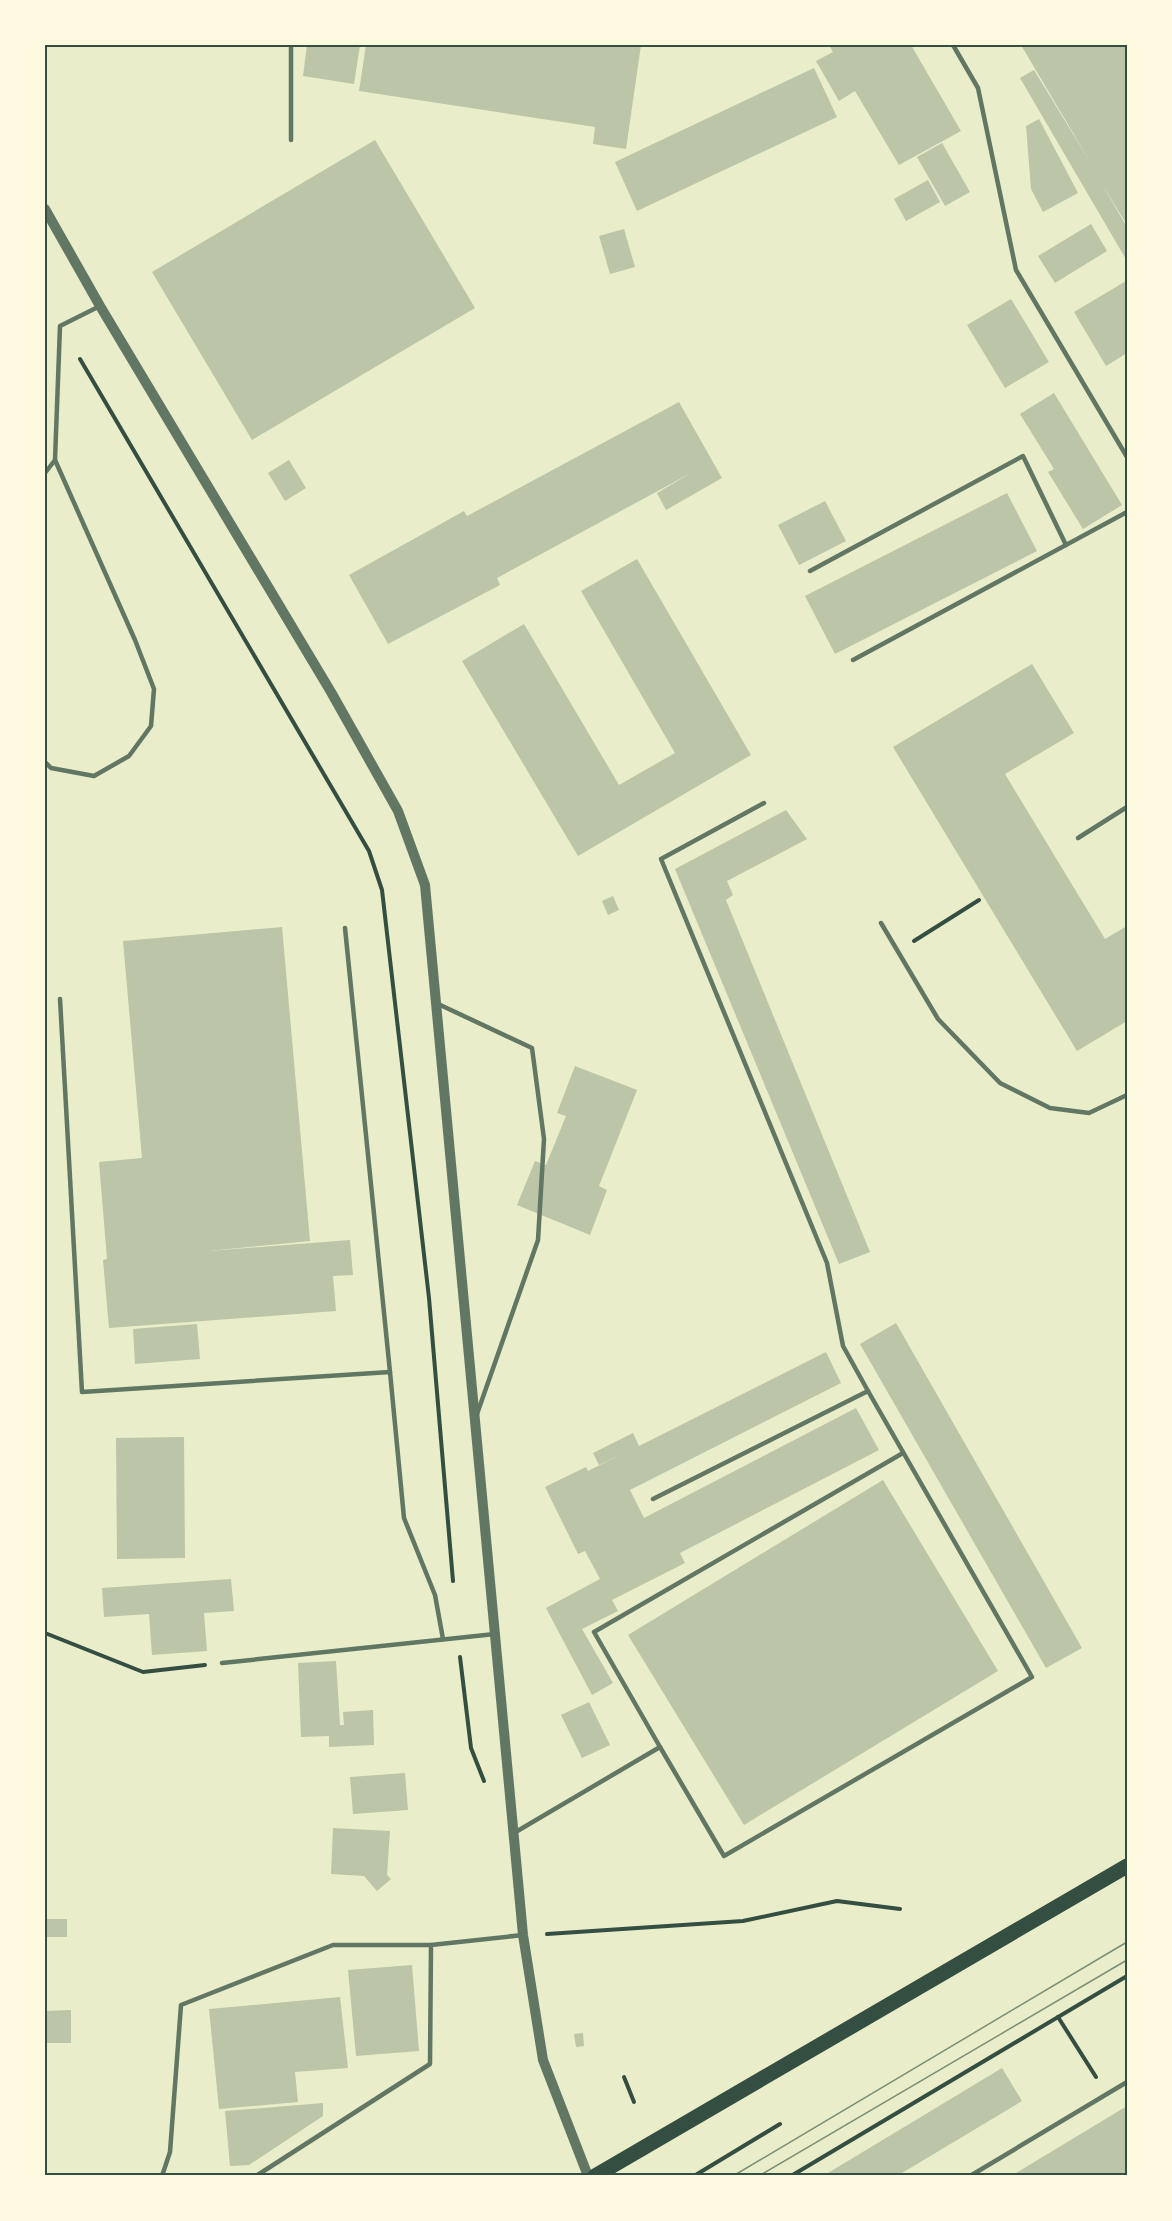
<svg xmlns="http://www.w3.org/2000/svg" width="1172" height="2221" font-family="'Noto Serif',serif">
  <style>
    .building { fill: #bcc5a7 }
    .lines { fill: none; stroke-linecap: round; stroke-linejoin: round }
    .path { stroke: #344e41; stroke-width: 4 }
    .service { stroke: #617663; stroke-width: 4.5 }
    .tertiary { stroke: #617663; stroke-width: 10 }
    .primary { stroke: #344e41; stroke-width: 15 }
    .tram { stroke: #7c8e77; stroke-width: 1.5 }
    .neatline { fill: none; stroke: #344e41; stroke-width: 2 }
  </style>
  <rect width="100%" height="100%" fill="#e9edc9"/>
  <g class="building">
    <polygon points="307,45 360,45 354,84 303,76"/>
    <polygon points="366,45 641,45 626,149 593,144 595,127 359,91"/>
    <polygon points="829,45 911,45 961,131 899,165 855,91 839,101 816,61 833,52"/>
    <polygon points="1021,45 1127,45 1127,225 1100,181 1127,227 1127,261 1020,78 1034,70 1092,165"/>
    <polygon points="814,68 837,117 637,211 615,162"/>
    <polygon points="1039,119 1078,193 1043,212 1031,189 1026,126"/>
    <polygon points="375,140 475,308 252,440 152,272"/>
    <polygon points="942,143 970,192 945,206 917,157"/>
    <polygon points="928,180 940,202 906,221 894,199"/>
    <polygon points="1091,224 1107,251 1055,283 1038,256"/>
    <polygon points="624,229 635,267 610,274 599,236"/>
    <polygon points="1126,281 1127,353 1106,366 1074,312"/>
    <polygon points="1011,299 1049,362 1005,388 967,325"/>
    <polygon points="1054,393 1122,505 1083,529 1048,472 1054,469 1020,414"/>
    <polygon points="679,402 722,478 666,510 657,493 691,473 497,578 500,585 388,644 349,575 464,511 467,516"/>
    <polygon points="289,460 306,488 285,501 268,473"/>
    <polygon points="1007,493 1037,551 835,654 805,596"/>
    <polygon points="825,501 846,541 799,565 778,525"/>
    <polygon points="637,559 751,755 578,856 462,661 524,624 619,785 675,753 581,591"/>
    <polygon points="1032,664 1074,733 1005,774 1105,939 1127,926 1127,1021 1077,1051 893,747"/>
    <polygon points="786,810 807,839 727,881 733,895 726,900 870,1252 839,1264 675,869"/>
    <polygon points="613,896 619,910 608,915 602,901"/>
    <polygon points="282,927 310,1241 209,1251 350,1240 353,1275 333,1276 336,1311 109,1328 103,1260 107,1259 99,1162 142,1158 123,941"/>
    <polygon points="575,1066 637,1090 599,1186 607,1190 590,1235 517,1205 535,1161 546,1165 566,1116 557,1113"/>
    <polygon points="896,1323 1082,1648 1046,1668 860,1344"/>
    <polygon points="197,1324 200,1359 135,1364 133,1329"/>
    <polygon points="826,1352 841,1383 630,1490 644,1518 856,1408 879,1450 680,1553 685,1563 612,1600 618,1611 582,1629 613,1683 592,1695 546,1608 600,1579 585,1551 578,1554 545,1487 586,1467 588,1471 624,1453 599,1465 593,1453 633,1433 639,1446"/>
    <polygon points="184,1437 185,1558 117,1559 116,1438"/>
    <polygon points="883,1480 998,1671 744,1825 628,1635"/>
    <polygon points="231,1579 234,1611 204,1613 207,1651 152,1655 149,1614 104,1617 102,1588"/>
    <polygon points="336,1661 340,1725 344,1725 343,1712 373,1710 374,1745 329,1747 329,1736 301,1737 298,1663"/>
    <polygon points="589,1702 610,1745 582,1758 561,1715"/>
    <polygon points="405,1773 408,1810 353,1814 350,1777"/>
    <polygon points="333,1828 390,1831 387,1875 391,1879 377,1891 364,1876 331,1874"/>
    <rect x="45" y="1919" width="22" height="18"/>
    <polygon points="412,1965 419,2051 356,2056 348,1970"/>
    <polygon points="340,1997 348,2068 295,2072 298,2102 219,2109 209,2009"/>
    <polygon points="71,2010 71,2043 45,2043 45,2011"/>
    <polygon points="583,2033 584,2046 576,2047 574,2034"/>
    <polygon points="1002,2068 1022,2101 897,2176 823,2176"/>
    <polygon points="323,2103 323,2116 249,2165 230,2166 225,2111"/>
    <polygon points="1127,2106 1127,2176 1011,2176"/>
  </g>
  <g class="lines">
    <g class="path">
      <polyline points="80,359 369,851 382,890 429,1298 453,1581"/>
      <polyline points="914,941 979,900"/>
      <polyline points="45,1633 143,1672 205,1665"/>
      <polyline points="460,1657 471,1748 484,1781"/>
      <polyline points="547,1934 743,1921 837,1901 900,1909"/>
      <polyline points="1058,2017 1096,2077"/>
      <polyline points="624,2077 634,2102"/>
      <polyline points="694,2176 780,2124"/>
      <polyline points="791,2176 1127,1976"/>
    </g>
    <g class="service">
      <polyline points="953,45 978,88 1016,270 1127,457"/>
      <polyline points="291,140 291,45"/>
      <polyline points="45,473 55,460 60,326 100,306"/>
      <polyline points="810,571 1023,456 1066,545"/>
      <polyline points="853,660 1127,512"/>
      <polyline points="45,762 51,768 94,776 129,756 151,726 154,689 135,640 55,460"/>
      <polyline points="764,803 661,859 827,1263 843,1346 868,1391"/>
      <polyline points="1078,838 1127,807"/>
      <polyline points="881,923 938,1019 1000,1083 1050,1108 1089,1113 1127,1095"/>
      <polyline points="345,928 390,1372"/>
      <polyline points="60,999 82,1392 390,1372 404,1518 435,1595 443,1639"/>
      <polyline points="436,1003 532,1048 544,1139 538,1240 477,1414"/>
      <polyline points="222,1663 495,1634"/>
      <polyline points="660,1747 594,1632 903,1453"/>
      <polyline points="514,1833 660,1747 724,1856 1032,1677 868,1391 653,1499"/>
      <polyline points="162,2176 170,2152 181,2005 333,1945 431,1945"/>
      <polyline points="256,2176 430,2064 431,1945 523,1935"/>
      <polyline points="970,2176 1127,2082"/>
    </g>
    <polyline class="tertiary" points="45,209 100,306 331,692 398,811 425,885 523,1935 543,2060 588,2176"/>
    <polyline class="primary" points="595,2176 1127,1866"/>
    <g class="tram">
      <polyline points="733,2176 1127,1942"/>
      <polyline points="759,2176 1127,1960"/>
    </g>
  </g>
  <rect width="1172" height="2221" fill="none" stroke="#fefae0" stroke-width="93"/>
  <rect x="46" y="46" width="1080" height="2128" class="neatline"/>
</svg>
